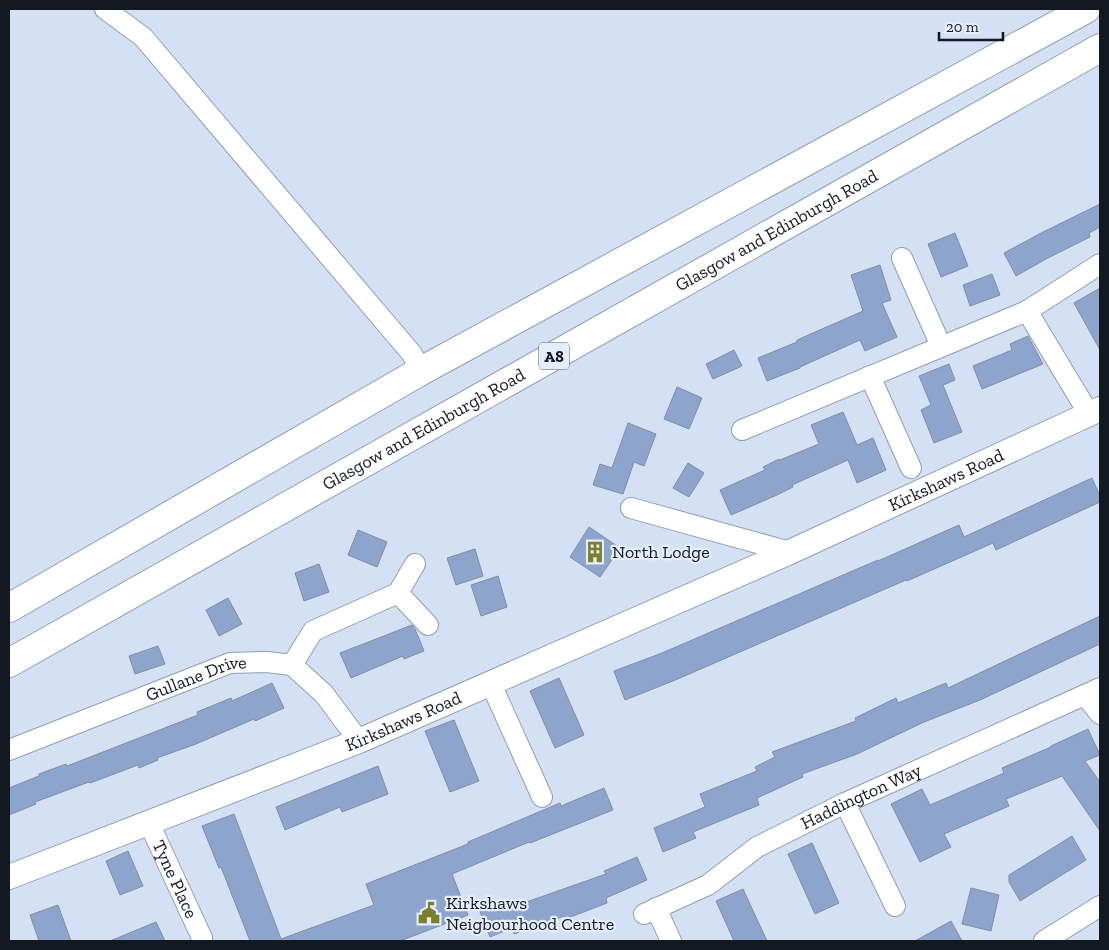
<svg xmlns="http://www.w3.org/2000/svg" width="1109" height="950" font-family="'Zilla Slab',serif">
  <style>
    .building { fill: #8da4cc; stroke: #828da0 }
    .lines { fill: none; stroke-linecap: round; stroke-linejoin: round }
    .minor-casing { stroke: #929db0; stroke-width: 22 }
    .tertiary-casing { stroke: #929db0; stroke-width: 26 }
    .trunk-casing { stroke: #929db0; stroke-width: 30 }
    .minor { stroke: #fff; stroke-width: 20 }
    .tertiary { stroke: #fff; stroke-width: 24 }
    .trunk { stroke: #fff; stroke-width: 28 }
    .labels { text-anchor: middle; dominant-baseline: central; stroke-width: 4.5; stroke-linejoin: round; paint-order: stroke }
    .shield { fill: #e3edfe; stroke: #525863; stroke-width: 1 }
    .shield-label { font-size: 16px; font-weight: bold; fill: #141820 }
    .street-label { font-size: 18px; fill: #141820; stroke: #e3edfe }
    .poi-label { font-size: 18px; fill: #141820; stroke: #e3edfe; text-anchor: start }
  </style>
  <rect width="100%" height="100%" fill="#d4e0f4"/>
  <g class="building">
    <polygon points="1100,204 1100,227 1089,233 1090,237 1046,259 1016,276 1004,253 1043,232"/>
    <polygon points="955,233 968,266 941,277 928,244"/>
    <polygon points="880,265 891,300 882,303 897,337 865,351 860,340 800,367 800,368 767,381 758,358 797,342 797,340 863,311 851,275"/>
    <polygon points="992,274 1000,295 970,306 963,285"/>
    <polygon points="1100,288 1100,350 1074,303"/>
    <polygon points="1028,336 1043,364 982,389 973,366 1012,350 1010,344"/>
    <polygon points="734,350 742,366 713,379 706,364"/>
    <polygon points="949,364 955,380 943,385 962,432 934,443 921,410 931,405 919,376"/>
    <polygon points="677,387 702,398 689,429 664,419"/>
    <polygon points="843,412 857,445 873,438 886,470 857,483 848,460 792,485 793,487 777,495 731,515 720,490 765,470 763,467 779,459 780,460 819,444 811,425"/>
    <polygon points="628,423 656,434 644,466 634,462 623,494 593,485 600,464 612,468"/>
    <polygon points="688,463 704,473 689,497 673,488"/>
    <polygon points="1092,478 1100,496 1100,502 996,550 993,543 907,581 906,580 673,681 625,700 614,671 662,653 878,560 878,561 959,525 964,537"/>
    <polygon points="589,527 620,548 600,577 570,557"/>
    <polygon points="358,530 387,542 377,567 348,555"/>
    <polygon points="475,549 483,576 456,585 447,558"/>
    <polygon points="319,564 329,592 304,601 295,573"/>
    <polygon points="498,576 507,607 481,616 471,585"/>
    <polygon points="228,598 242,624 219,636 206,610"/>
    <polygon points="1100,616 1100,644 980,700 924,722 857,754 802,774 803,777 757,798 759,805 693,832 696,838 663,852 654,828 705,807 700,794 757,771 755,767 775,757 772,752 856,721 855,718 896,698 898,703 946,683 948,688"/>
    <polygon points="412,625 415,629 424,651 404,659 403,656 351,678 340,653"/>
    <polygon points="158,646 165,664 135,674 129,656"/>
    <polygon points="559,678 584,735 555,748 530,691"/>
    <polygon points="272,683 284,708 255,721 254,719 196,744 157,758 158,760 139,768 138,765 90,783 89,782 35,802 36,804 9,815 9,788 39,776 39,774 66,764 67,766 198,715 197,712 231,698 232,701"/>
    <polygon points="454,720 479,781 450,792 425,731"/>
    <polygon points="1088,729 1100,755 1085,761 1100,782 1100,831 1062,776 1006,799 1009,806 944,834 951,847 920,862 891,804 922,789 930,805 1004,773 1002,768 1051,747 1051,746"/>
    <polygon points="378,766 388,794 342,812 340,807 285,830 276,807"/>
    <polygon points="604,788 613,810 530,843 529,842 452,874 468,915 400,941 250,941 221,867 219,868 202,826 234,814 281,939 374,905 366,884 468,844 468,842 560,803 561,806"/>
    <polygon points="1072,836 1086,860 1020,901 1009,882 1009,875"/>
    <polygon points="812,843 839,903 815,914 788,854"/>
    <polygon points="128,851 143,886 120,895 106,861"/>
    <polygon points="637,857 647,880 606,898 607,903 565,919 564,916 514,934 512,928 490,937 479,909 494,903 498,912 606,874 604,871"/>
    <polygon points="971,888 999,895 991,931 962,924"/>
    <polygon points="743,889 767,941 734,941 716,901"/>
    <polygon points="58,905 71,941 39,941 30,915"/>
    <polygon points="951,921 962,941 915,941"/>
    <polygon points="156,922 165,941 110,941"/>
  </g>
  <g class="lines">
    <g class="minor-casing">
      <g id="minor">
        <polyline points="105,9 143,37 412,354 421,371"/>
        <polyline points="902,258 941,346"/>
        <polyline points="1027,311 1100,264"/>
        <polyline points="870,376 911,468"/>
        <polyline points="742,430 1027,311 1089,414"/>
        <polyline points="631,508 790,552"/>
        <polyline points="398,593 415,564"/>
        <polyline points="292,665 313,631 398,593 428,625"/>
        <polyline points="491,684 542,797"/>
        <polyline points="1085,695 1100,714"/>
        <path id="s1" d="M9,750L230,663L267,662L292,665L324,694L359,741"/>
        <polyline points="845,803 895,906"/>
        <path id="s2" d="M149,823L202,938"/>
        <polyline points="656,908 671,941"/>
        <path id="s3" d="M644,914L708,885L757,847L845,803L1100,688"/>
        <polyline points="1044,941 1100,906"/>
      </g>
    </g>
    <g class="tertiary-casing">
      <g id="tertiary">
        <path id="s4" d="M9,877L359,741L790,552L1100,409"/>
      </g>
    </g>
    <g class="trunk-casing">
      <g id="trunk">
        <polyline points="9,608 421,371 1086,9"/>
        <path id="s5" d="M9,663L1100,48"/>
      </g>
    </g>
    <use href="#minor" class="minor"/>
    <use href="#tertiary" class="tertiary"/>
    <use href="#trunk" class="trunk"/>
  </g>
  <defs>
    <g id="building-bare" transform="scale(1.725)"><path d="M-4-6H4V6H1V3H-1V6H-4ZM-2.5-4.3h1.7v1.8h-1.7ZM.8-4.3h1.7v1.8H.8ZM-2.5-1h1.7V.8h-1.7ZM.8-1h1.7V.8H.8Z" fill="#7c7f29" stroke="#e3edfe" stroke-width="2.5" paint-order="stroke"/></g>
    <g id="civic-bare" transform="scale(1.725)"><path d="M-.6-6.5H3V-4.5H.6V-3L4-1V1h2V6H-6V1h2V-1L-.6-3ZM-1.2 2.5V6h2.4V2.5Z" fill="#7c7f29" stroke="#e3edfe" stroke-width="2.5" paint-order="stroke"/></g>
  </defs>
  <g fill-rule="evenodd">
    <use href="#building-bare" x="595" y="552"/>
    <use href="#civic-bare" x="429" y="913"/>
  </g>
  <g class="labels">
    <rect class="shield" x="539" y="342.5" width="30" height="27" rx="4"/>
    <g class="shield-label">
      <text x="554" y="356">A8</text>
    </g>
    <g class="street-label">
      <text stroke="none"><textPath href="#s5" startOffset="881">Glasgow and Edinburgh Road</textPath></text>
      <text stroke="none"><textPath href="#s5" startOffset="476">Glasgow and Edinburgh Road</textPath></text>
      <text stroke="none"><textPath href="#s4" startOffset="1018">Kirkshaws Road</textPath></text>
      <text stroke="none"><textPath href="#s1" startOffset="201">Gullane Drive</textPath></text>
      <text stroke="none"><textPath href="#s4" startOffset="424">Kirkshaws Road</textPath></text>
      <text stroke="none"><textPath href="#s3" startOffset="248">Haddington Way</textPath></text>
      <text stroke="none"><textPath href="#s2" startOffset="62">Tyne Place</textPath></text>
    </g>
    <g class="poi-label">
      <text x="612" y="552">North Lodge</text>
      <text x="446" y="903">Kirkshaws<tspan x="446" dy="21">Neigbourhood Centre</tspan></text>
    </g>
  </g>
  <rect width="1109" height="950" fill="none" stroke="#141820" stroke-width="20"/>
  <path d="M939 32v8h64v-8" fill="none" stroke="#141820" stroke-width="2.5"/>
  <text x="946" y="32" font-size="15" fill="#141820" stroke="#e3edfe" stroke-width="4" paint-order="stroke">20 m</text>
</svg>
